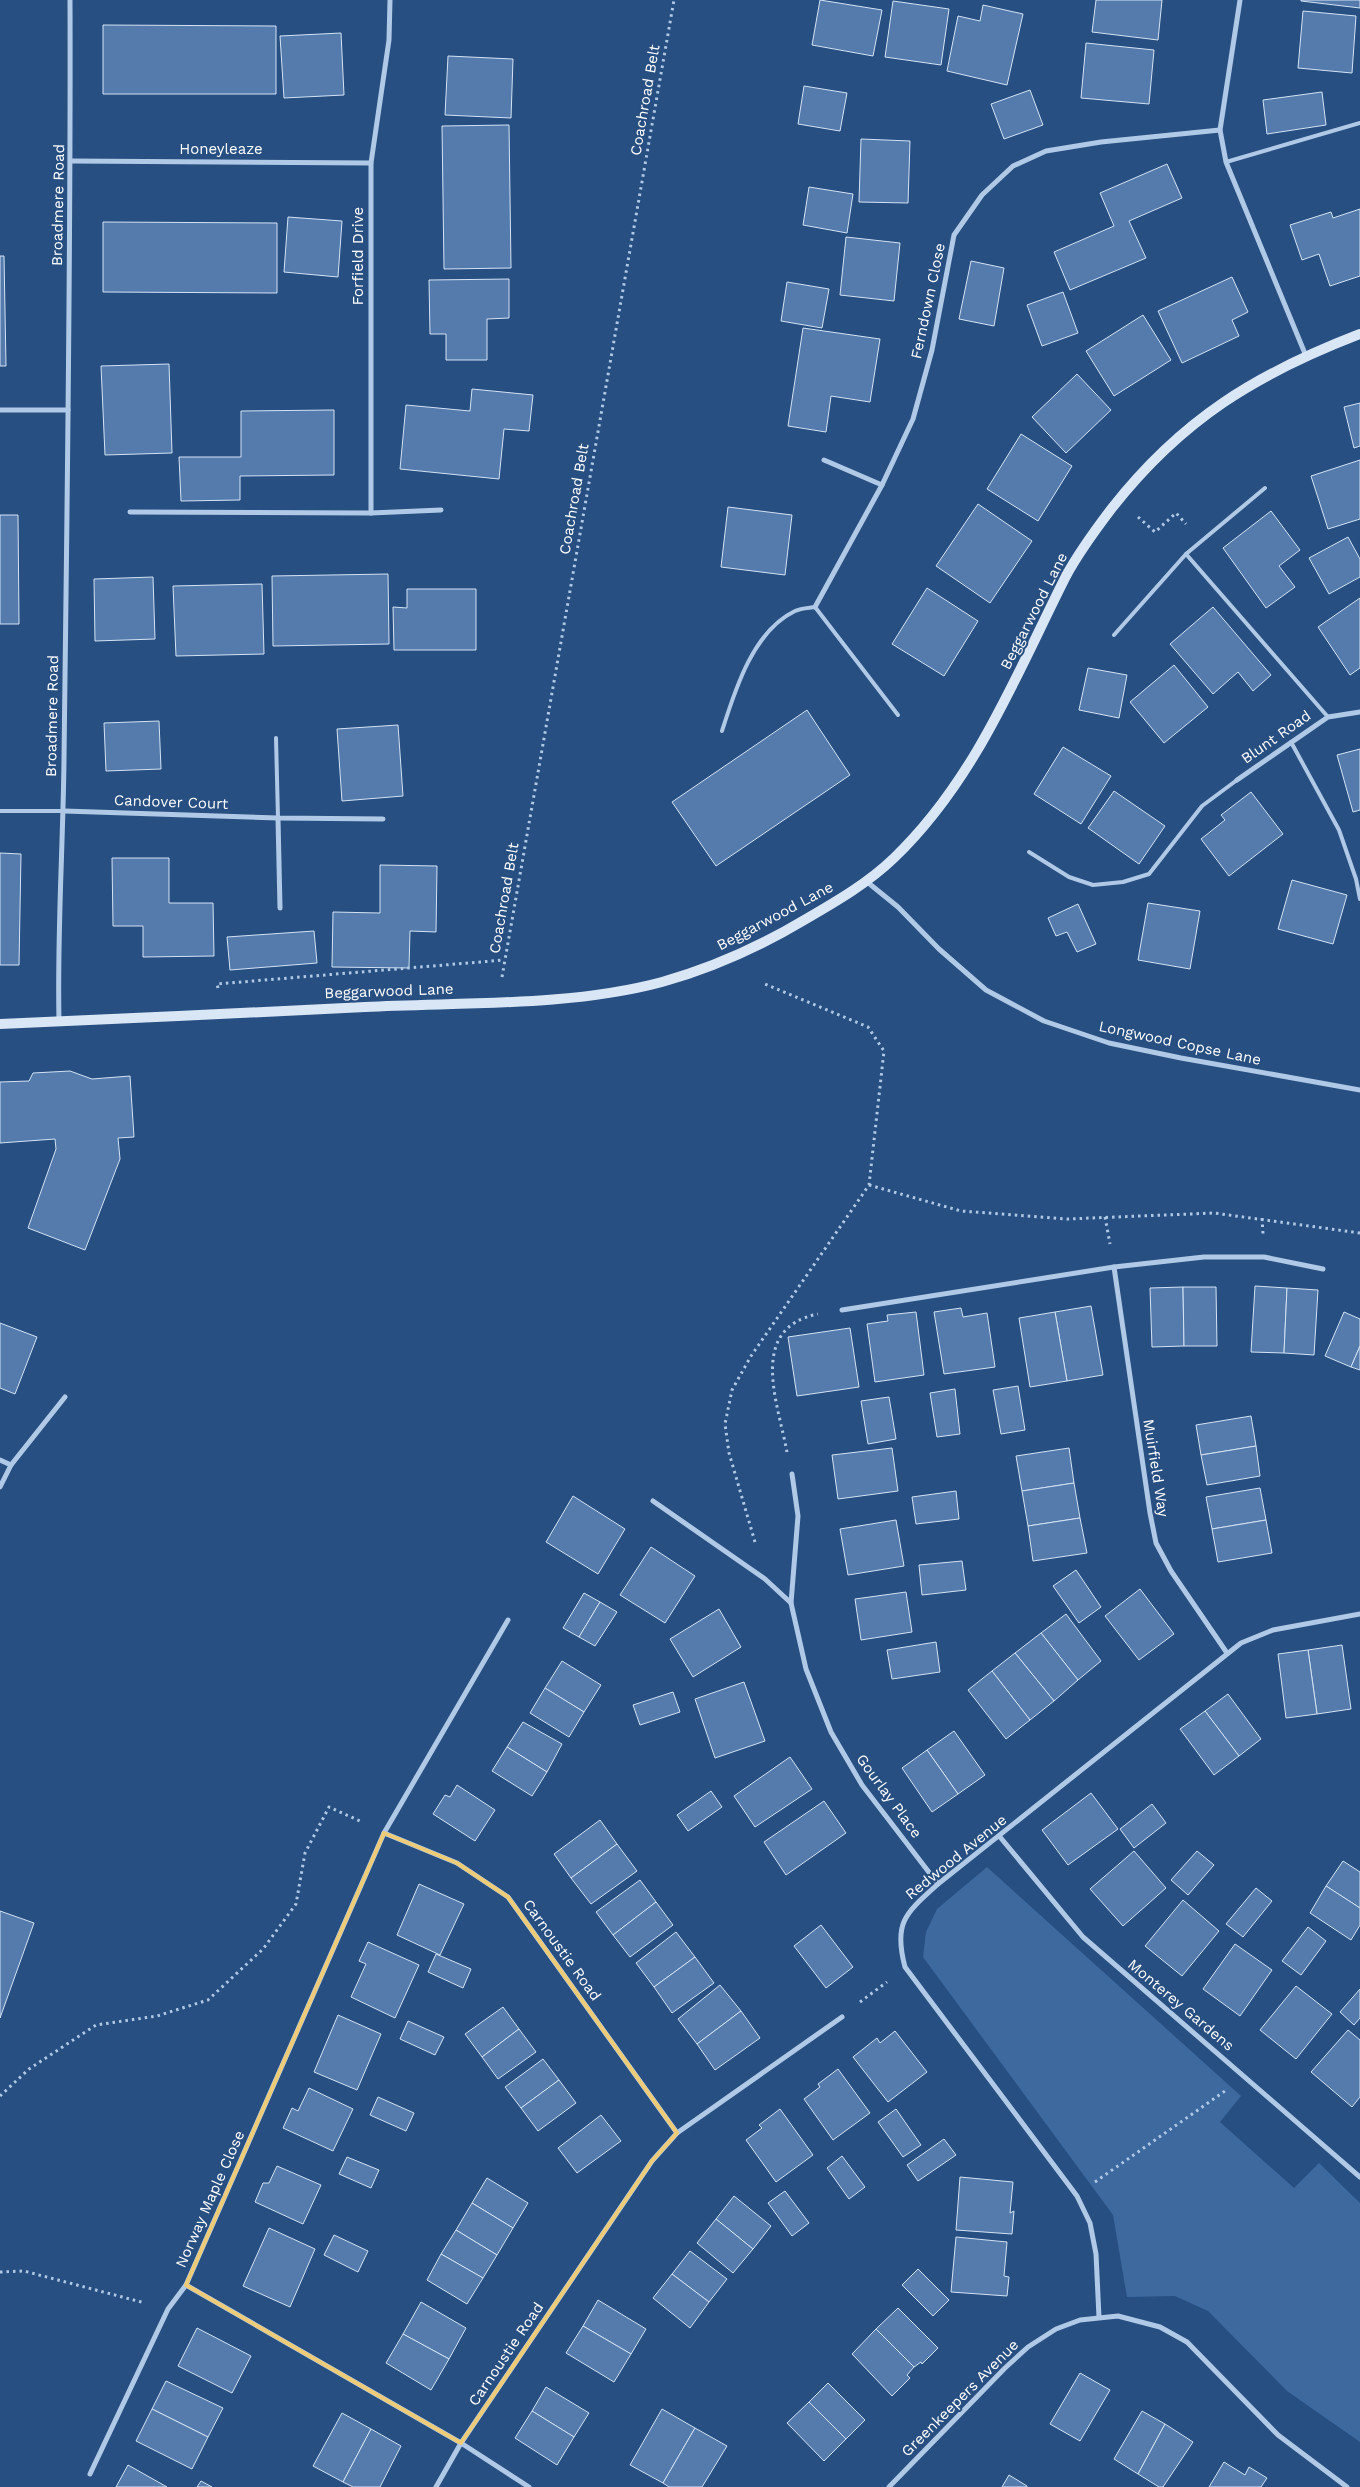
<svg xmlns="http://www.w3.org/2000/svg" width="1360" height="2487" font-family="'Work Sans',sans-serif">
  <style>
    .green { fill: #3d699f }
    .building { fill: #557bac; stroke: #d3e3f5 }
    .lines { fill: none; stroke-linecap: round; stroke-linejoin: round }
    .path { stroke: #b0c9e6; stroke-width: 3; stroke-dasharray: 2.5 4; stroke-linecap: butt }
    .lane { stroke: #b0c9e6; stroke-width: 4 }
    .street { stroke: #b0c9e6; stroke-width: 5 }
    .secondary { stroke: #d9e6f6; stroke-width: 10 }
    .marked { fill: none; stroke: #eecb77; stroke-width: 4; stroke-linejoin: round }
    .labels { text-anchor: middle; dominant-baseline: central; stroke-width: 4; stroke-linejoin: round; paint-order: stroke }
    .street-label { font-size: 15px; fill: #fff; stroke: #284f81 }
  </style>
  <rect width="100%" height="100%" fill="#284f81"/>
  <polygon class="green" points="987,1867 1241,2096 1220,2122 1294,2188 1319,2163 1360,2203 1360,2442 1287,2391 1208,2311 1175,2296 1127,2297 1113,2215 923,1957 926,1932 937,1909"/>
  <g class="building">
    <polygon points="820,0 882,10 873,56 812,45"/>
    <polygon points="1096,0 1162,0 1158,40 1092,32"/>
    <polygon points="1301,0 1360,0 1360,8 1301,1"/>
    <polygon points="893,1 949,9 941,65 885,57"/>
    <polygon points="983,5 1023,14 1007,85 947,71 958,16 980,21"/>
    <polygon points="1303,11 1356,16 1352,73 1298,68"/>
    <polygon points="103,25 276,26 276,94 103,94"/>
    <polygon points="341,33 344,95 284,98 280,36"/>
    <polygon points="1086,43 1154,50 1149,104 1081,98"/>
    <polygon points="448,56 513,59 511,118 445,115"/>
    <polygon points="804,86 847,93 840,131 798,124"/>
    <polygon points="1030,90 1043,125 1004,139 991,104"/>
    <polygon points="1322,92 1326,125 1267,134 1263,100"/>
    <polygon points="509,125 511,268 444,269 442,126"/>
    <polygon points="861,139 910,141 908,203 859,202"/>
    <polygon points="1167,164 1182,198 1129,221 1146,258 1070,290 1054,252 1114,226 1100,193"/>
    <polygon points="809,187 853,194 847,233 803,225"/>
    <polygon points="1360,209 1360,276 1330,286 1319,254 1302,260 1290,225 1331,212 1333,218"/>
    <polygon points="288,217 342,221 338,277 284,272"/>
    <polygon points="103,222 277,223 277,293 103,292"/>
    <polygon points="846,237 900,243 894,301 840,295"/>
    <polygon points="0,256 4,256 6,366 0,366"/>
    <polygon points="971,261 1004,268 994,326 959,319"/>
    <polygon points="1232,277 1248,312 1232,320 1239,336 1182,363 1158,311"/>
    <polygon points="509,279 509,318 487,319 487,360 446,360 446,334 430,334 429,280"/>
    <polygon points="787,282 829,289 822,328 781,321"/>
    <polygon points="1063,292 1078,333 1042,346 1027,305"/>
    <polygon points="1143,315 1171,360 1114,396 1086,351"/>
    <polygon points="803,328 880,339 870,402 831,396 826,432 788,426"/>
    <polygon points="169,364 172,453 105,455 101,366"/>
    <polygon points="1077,374 1111,410 1066,453 1032,417"/>
    <polygon points="472,389 533,395 529,431 504,429 499,479 400,469 406,405 470,411"/>
    <polygon points="1360,403 1360,446 1354,448 1344,407"/>
    <polygon points="334,410 334,475 240,476 240,500 181,501 179,457 241,457 241,411"/>
    <polygon points="1021,434 1072,466 1038,521 987,489"/>
    <polygon points="1360,460 1360,519 1328,529 1311,476"/>
    <polygon points="978,504 1032,541 990,603 936,566"/>
    <polygon points="728,507 792,515 785,575 721,567"/>
    <polygon points="1271,511 1300,550 1279,566 1295,587 1266,608 1223,548"/>
    <polygon points="0,515 18,515 19,624 0,624"/>
    <polygon points="1348,537 1360,559 1360,577 1329,594 1309,558"/>
    <polygon points="388,574 389,644 273,646 272,576"/>
    <polygon points="153,577 155,639 95,641 94,579"/>
    <polygon points="262,584 264,654 176,656 173,586"/>
    <polygon points="927,588 978,621 944,676 892,644"/>
    <polygon points="407,589 476,589 476,650 394,650 393,607 407,608"/>
    <polygon points="1360,598 1360,668 1350,675 1318,627"/>
    <polygon points="1213,607 1271,675 1253,691 1238,672 1213,694 1170,644"/>
    <polygon points="1174,665 1208,707 1164,743 1130,702"/>
    <polygon points="1088,668 1127,675 1119,718 1079,710"/>
    <polygon points="807,710 850,775 716,866 672,802"/>
    <polygon points="159,721 161,769 106,771 104,723"/>
    <polygon points="398,725 403,796 342,801 337,729"/>
    <polygon points="1063,747 1111,776 1081,824 1034,794"/>
    <polygon points="1360,749 1360,810 1353,812 1337,755"/>
    <polygon points="1114,791 1165,826 1139,864 1088,828"/>
    <polygon points="1251,792 1283,834 1229,876 1201,839 1225,820 1221,815"/>
    <polygon points="0,853 21,854 19,965 0,965"/>
    <polygon points="112,858 169,858 169,903 213,903 214,956 143,957 143,926 113,926"/>
    <polygon points="380,865 437,866 436,932 410,931 409,968 332,967 333,912 380,913"/>
    <polygon points="1292,880 1347,895 1333,944 1278,929"/>
    <polygon points="1148,903 1200,911 1190,969 1138,960"/>
    <polygon points="1078,904 1096,944 1077,952 1067,932 1056,936 1048,918"/>
    <polygon points="314,931 317,963 230,970 227,937"/>
    <polygon points="70,1071 92,1079 130,1076 134,1137 118,1138 120,1159 85,1250 28,1228 56,1149 55,1139 0,1143 0,1082 29,1081 33,1073"/>
    <polygon points="1255,1286 1287,1288 1284,1353 1251,1352"/>
    <polygon points="1183,1287 1184,1346 1152,1347 1150,1288"/>
    <polygon points="1183,1287 1216,1287 1217,1346 1184,1346"/>
    <polygon points="1287,1288 1318,1290 1314,1355 1284,1353"/>
    <polygon points="1091,1306 1103,1375 1067,1381 1055,1312"/>
    <polygon points="961,1308 963,1317 987,1313 995,1367 944,1374 934,1312"/>
    <polygon points="916,1312 924,1375 875,1382 867,1324 888,1321 887,1315"/>
    <polygon points="1055,1312 1067,1381 1030,1387 1019,1318"/>
    <polygon points="1344,1312 1360,1319 1360,1346 1351,1367 1325,1356"/>
    <polygon points="0,1323 37,1337 15,1394 0,1388"/>
    <polygon points="850,1328 859,1387 797,1396 788,1337"/>
    <polygon points="1360,1346 1360,1370 1351,1367"/>
    <polygon points="1018,1386 1025,1430 1001,1434 993,1390"/>
    <polygon points="955,1389 960,1434 937,1437 930,1393"/>
    <polygon points="889,1397 896,1439 868,1444 861,1401"/>
    <polygon points="1251,1416 1256,1446 1201,1455 1196,1425"/>
    <polygon points="1256,1446 1260,1476 1207,1485 1201,1455"/>
    <polygon points="892,1448 898,1491 838,1499 832,1455"/>
    <polygon points="1069,1448 1074,1483 1022,1491 1016,1456"/>
    <polygon points="1074,1483 1080,1518 1028,1526 1022,1491"/>
    <polygon points="1260,1488 1266,1520 1212,1529 1206,1497"/>
    <polygon points="956,1491 959,1519 916,1524 912,1497"/>
    <polygon points="573,1496 625,1529 598,1574 546,1542"/>
    <polygon points="1080,1518 1087,1553 1033,1561 1028,1526"/>
    <polygon points="896,1520 904,1566 848,1575 840,1529"/>
    <polygon points="1266,1520 1272,1553 1218,1562 1212,1529"/>
    <polygon points="651,1547 695,1576 665,1623 620,1595"/>
    <polygon points="962,1561 966,1590 922,1595 919,1565"/>
    <polygon points="1076,1570 1101,1607 1079,1623 1053,1586"/>
    <polygon points="1140,1589 1174,1634 1139,1660 1105,1616"/>
    <polygon points="906,1592 912,1632 861,1640 855,1599"/>
    <polygon points="584,1593 600,1602 579,1637 563,1628"/>
    <polygon points="600,1602 617,1612 595,1646 579,1637"/>
    <polygon points="719,1609 741,1647 693,1677 670,1639"/>
    <polygon points="1066,1614 1101,1661 1078,1680 1041,1633"/>
    <polygon points="1041,1633 1078,1680 1054,1701 1015,1653"/>
    <polygon points="936,1642 940,1672 892,1679 887,1650"/>
    <polygon points="1342,1645 1351,1709 1317,1714 1308,1650"/>
    <polygon points="1308,1650 1317,1714 1286,1718 1278,1654"/>
    <polygon points="1015,1653 1054,1701 1030,1720 992,1671"/>
    <polygon points="562,1661 601,1685 584,1712 545,1688"/>
    <polygon points="992,1671 1030,1720 1006,1739 968,1690"/>
    <polygon points="744,1682 765,1741 715,1758 695,1699"/>
    <polygon points="545,1688 584,1712 569,1737 530,1713"/>
    <polygon points="673,1692 680,1712 640,1725 633,1705"/>
    <polygon points="1228,1694 1261,1739 1239,1756 1205,1711"/>
    <polygon points="1205,1711 1239,1756 1214,1775 1180,1729"/>
    <polygon points="523,1722 562,1744 547,1772 507,1747"/>
    <polygon points="954,1731 985,1775 958,1794 927,1750"/>
    <polygon points="507,1747 547,1772 532,1796 492,1771"/>
    <polygon points="927,1750 958,1794 932,1812 902,1768"/>
    <polygon points="790,1757 812,1789 755,1827 734,1796"/>
    <polygon points="457,1785 495,1810 475,1841 433,1814 445,1795 450,1797"/>
    <polygon points="711,1791 722,1807 688,1831 677,1815"/>
    <polygon points="1091,1793 1118,1829 1068,1865 1042,1830"/>
    <polygon points="824,1801 846,1833 786,1875 764,1842"/>
    <polygon points="1152,1804 1166,1823 1134,1848 1120,1829"/>
    <polygon points="600,1820 617,1844 571,1878 554,1854"/>
    <polygon points="617,1844 637,1871 591,1904 571,1878"/>
    <polygon points="1134,1851 1166,1888 1123,1926 1090,1889"/>
    <polygon points="1197,1851 1214,1865 1188,1895 1171,1880"/>
    <polygon points="1343,1861 1360,1872 1360,1908 1326,1886"/>
    <polygon points="640,1880 656,1902 613,1935 596,1912"/>
    <polygon points="419,1884 464,1904 440,1955 397,1935"/>
    <polygon points="1326,1886 1360,1908 1360,1925 1351,1940 1310,1913"/>
    <polygon points="1256,1888 1272,1901 1243,1937 1226,1924"/>
    <polygon points="1183,1900 1219,1931 1182,1976 1145,1946"/>
    <polygon points="656,1902 673,1925 630,1957 613,1935"/>
    <polygon points="0,1911 34,1923 0,2018"/>
    <polygon points="821,1925 853,1967 826,1988 794,1946"/>
    <polygon points="1308,1927 1326,1941 1301,1975 1282,1961"/>
    <polygon points="676,1932 695,1957 654,1987 636,1963"/>
    <polygon points="368,1942 419,1965 395,2018 351,1997 366,1964 359,1961"/>
    <polygon points="1235,1944 1272,1970 1240,2016 1203,1989"/>
    <polygon points="436,1954 471,1969 463,1988 428,1972"/>
    <polygon points="695,1957 714,1983 672,2013 654,1987"/>
    <polygon points="720,1985 741,2011 697,2044 678,2019"/>
    <polygon points="1296,1986 1332,2014 1296,2059 1260,2030"/>
    <polygon points="1360,1989 1360,2018 1354,2025 1340,2012"/>
    <polygon points="503,2007 519,2029 482,2057 465,2034"/>
    <polygon points="741,2011 760,2038 715,2070 697,2044"/>
    <polygon points="338,2015 381,2034 357,2090 314,2072"/>
    <polygon points="408,2021 444,2037 435,2055 400,2039"/>
    <polygon points="519,2029 536,2052 498,2079 482,2057"/>
    <polygon points="1348,2030 1360,2040 1360,2097 1352,2107 1311,2072"/>
    <polygon points="895,2031 927,2072 888,2102 853,2057 877,2038 880,2043"/>
    <polygon points="543,2059 559,2080 521,2108 505,2087"/>
    <polygon points="838,2069 870,2113 833,2140 804,2099 820,2087 818,2084"/>
    <polygon points="559,2080 576,2103 538,2131 521,2108"/>
    <polygon points="309,2088 353,2109 333,2151 283,2128 292,2108 298,2111"/>
    <polygon points="378,2097 414,2113 406,2131 370,2115"/>
    <polygon points="780,2109 813,2155 776,2182 746,2140 762,2128 759,2125"/>
    <polygon points="896,2109 921,2145 903,2157 878,2122"/>
    <polygon points="601,2115 621,2141 577,2173 558,2148"/>
    <polygon points="944,2139 956,2155 918,2181 907,2165"/>
    <polygon points="842,2156 865,2187 849,2199 827,2168"/>
    <polygon points="347,2157 379,2170 371,2188 339,2174"/>
    <polygon points="277,2166 321,2185 303,2224 255,2202 263,2183 269,2183"/>
    <polygon points="960,2177 1013,2182 1010,2213 1014,2211 1012,2234 956,2230"/>
    <polygon points="487,2178 528,2203 513,2228 472,2203"/>
    <polygon points="785,2191 809,2223 792,2236 768,2203"/>
    <polygon points="734,2196 771,2226 753,2249 716,2219"/>
    <polygon points="472,2203 513,2228 497,2255 456,2230"/>
    <polygon points="716,2219 753,2249 733,2273 697,2243"/>
    <polygon points="269,2228 315,2249 290,2307 243,2286"/>
    <polygon points="456,2230 497,2255 483,2278 441,2254"/>
    <polygon points="334,2235 368,2251 358,2272 324,2255"/>
    <polygon points="956,2237 1007,2242 1004,2276 1009,2277 1007,2296 951,2292"/>
    <polygon points="690,2251 727,2279 709,2302 672,2274"/>
    <polygon points="441,2254 483,2278 467,2304 427,2280"/>
    <polygon points="918,2269 949,2300 933,2316 902,2285"/>
    <polygon points="672,2274 709,2302 690,2328 653,2298"/>
    <polygon points="598,2300 646,2329 631,2354 583,2326"/>
    <polygon points="421,2302 466,2328 449,2359 403,2334"/>
    <polygon points="898,2308 938,2348 922,2364 921,2362 914,2367 876,2329"/>
    <polygon points="583,2326 631,2354 614,2382 566,2353"/>
    <polygon points="197,2328 251,2356 232,2393 178,2366"/>
    <polygon points="876,2329 914,2367 907,2375 910,2378 892,2396 852,2354"/>
    <polygon points="403,2334 449,2359 431,2390 386,2363"/>
    <polygon points="1080,2373 1110,2390 1080,2441 1050,2424"/>
    <polygon points="166,2381 223,2408 208,2437 152,2409"/>
    <polygon points="828,2383 865,2420 846,2439 809,2402"/>
    <polygon points="546,2387 589,2413 574,2437 532,2411"/>
    <polygon points="809,2402 846,2439 824,2461 787,2423"/>
    <polygon points="152,2409 208,2437 192,2469 136,2441"/>
    <polygon points="662,2409 695,2428 663,2483 630,2465"/>
    <polygon points="532,2411 574,2437 557,2465 515,2438"/>
    <polygon points="1142,2411 1165,2424 1138,2474 1114,2459"/>
    <polygon points="342,2413 371,2429 343,2482 313,2466"/>
    <polygon points="1165,2424 1193,2442 1163,2487 1159,2487 1138,2474"/>
    <polygon points="695,2428 727,2446 702,2487 669,2487 663,2483"/>
    <polygon points="371,2429 401,2446 380,2487 353,2487 343,2482"/>
    <polygon points="1224,2462 1245,2475 1249,2467 1267,2478 1261,2487 1209,2487"/>
    <polygon points="128,2465 167,2487 116,2487"/>
    <polygon points="1009,2475 1027,2486 1027,2487 1002,2487"/>
    <polygon points="201,2481 212,2487 197,2487"/>
  </g>
  <g class="lines">
    <g class="path">
      <polyline points="1138,517 1155,532 1176,513 1186,524"/>
      <polyline points="502,977 674,0"/>
      <polyline points="218,988 217,984 504,960"/>
      <polyline points="869,1185 961,1211 1067,1219 1214,1213 1360,1233"/>
      <polyline points="1105,1217 1110,1244"/>
      <polyline points="1262,1218 1263,1234"/>
      <path d="M787,1452C778,1403 747,1328 818,1314"/>
      <polyline points="755,1542 729,1453 725,1424 732,1390 751,1356 869,1185 884,1051 868,1027 765,984"/>
      <polyline points="860,2002 887,1982"/>
      <polyline points="0,2096 29,2069 96,2025 157,2016 208,2000 263,1949 296,1904 305,1853 329,1807 362,1822"/>
      <polyline points="1095,2182 1225,2091"/>
      <polyline points="0,2272 24,2271 145,2303"/>
    </g>
    <g class="lane">
      <polyline points="1226,162 1360,123"/>
      <polyline points="1186,554 1328,717"/>
      <polyline points="1114,635 1186,554 1265,488"/>
      <path d="M722,731C735,690 753,631 795,611C801,608 809,608 815,607L898,715"/>
      <polyline points="276,738 278,818"/>
      <polyline points="1291,742 1339,830 1356,879 1360,899"/>
      <polyline points="0,811 64,811"/>
      <polyline points="1029,852 1069,877 1093,885 1123,882 1149,874 1202,806 1237,780"/>
    </g>
    <g class="street">
      <polyline points="1240,0 1220,130 1226,162 1306,356"/>
      <polyline points="71,161 371,163"/>
      <polyline points="0,410 68,410"/>
      <polyline points="824,460 882,485"/>
      <polyline points="130,512 371,513 441,510"/>
      <polyline points="371,513 371,163 389,40 390,0"/>
      <polyline points="815,607 882,485 913,419 932,350 954,235 982,195 1013,166 1046,151 1101,142 1220,130"/>
      <polyline points="1237,780 1328,717 1360,712"/>
      <polyline points="64,811 278,818 383,819"/>
      <polyline points="278,818 280,908"/>
      <polyline points="866,881 898,907 939,949 986,990 1044,1021 1109,1043 1181,1058 1360,1090"/>
      <path d="M59,1021C57,934 63,847 64,760C67,506 71,253 70,0"/>
      <polyline points="1114,1267 1150,1513 1156,1543 1171,1571 1227,1653"/>
      <polyline points="842,1310 1114,1267 1204,1257 1264,1257 1323,1269"/>
      <polyline points="0,1460 11,1465"/>
      <polyline points="0,1487 11,1465 65,1397"/>
      <polyline points="653,1501 765,1579 791,1603 806,1669 831,1732 862,1785 938,1884"/>
      <polyline points="791,1603 798,1516 792,1474"/>
      <polyline points="384,1833 457,1863 508,1897 677,2133"/>
      <polyline points="1000,1837 1083,1937 1360,2177"/>
      <polyline points="186,2285 461,2443 529,2487"/>
      <path d="M1099,2317L1096,2254L1090,2223L1077,2196L905,1967C893,1922 906,1913 938,1884L1241,1643L1273,1630L1360,1614"/>
      <polyline points="90,2474 168,2309 186,2285 384,1833 508,1620"/>
      <polyline points="436,2487 461,2443 652,2161 677,2133 842,2017"/>
      <polyline points="889,2487 1005,2368 1028,2347 1056,2329 1080,2320 1118,2316 1160,2327 1187,2342 1278,2435 1347,2487"/>
    </g>
    <path class="secondary" d="M0,1024C122,1019 243,1013 365,1007C460,1002 569,1007 662,982C712,968 761,946 806,919C837,901 868,883 894,858C976,779 1016,675 1066,576C1079,552 1096,529 1112,508C1182,419 1256,374 1360,334"/>
  </g>
  <path class="marked" d="M384,1833L457,1863L508,1897L677,2133L652,2161L461,2443L186,2285Z"/>
  <g class="labels">
    <g class="street-label">
      <text transform="translate(645 100) rotate(-80)">Coachroad Belt</text>
      <text x="221" y="149">Honeyleaze</text>
      <text transform="translate(58 205) rotate(-89)">Broadmere Road</text>
      <text transform="translate(358 256) rotate(-90)">Forfield Drive</text>
      <text transform="translate(928 301) rotate(-78)">Ferndown Close</text>
      <text transform="translate(574 499) rotate(-80)">Coachroad Belt</text>
      <text transform="translate(1034 611) rotate(-63)">Beggarwood Lane</text>
      <text transform="translate(52 716) rotate(-89)">Broadmere Road</text>
      <text transform="translate(1276 737) rotate(-35)">Blunt Road</text>
      <text transform="translate(171 802) rotate(2)">Candover Court</text>
      <text transform="translate(504 898) rotate(-80)">Coachroad Belt</text>
      <text transform="translate(775 916) rotate(-28)">Beggarwood Lane</text>
      <text transform="translate(389 991) rotate(-2)">Beggarwood Lane</text>
      <text transform="translate(1180 1043) rotate(12)">Longwood Copse Lane</text>
      <text transform="translate(1156 1468) rotate(81)">Muirfield Way</text>
      <text transform="translate(889 1796) rotate(54)">Gourlay Place</text>
      <text transform="translate(956 1857) rotate(-39)">Redwood Avenue</text>
      <text transform="translate(562 1950) rotate(54)">Carnoustie Road</text>
      <text transform="translate(1181 2005) rotate(40)">Monterey Gardens</text>
      <text transform="translate(210 2199) rotate(-66)">Norway Maple Close</text>
      <text transform="translate(506 2354) rotate(-56)">Carnoustie Road</text>
      <text transform="translate(960 2398) rotate(-45)">Greenkeepers Avenue</text>
    </g>
  </g>
</svg>
